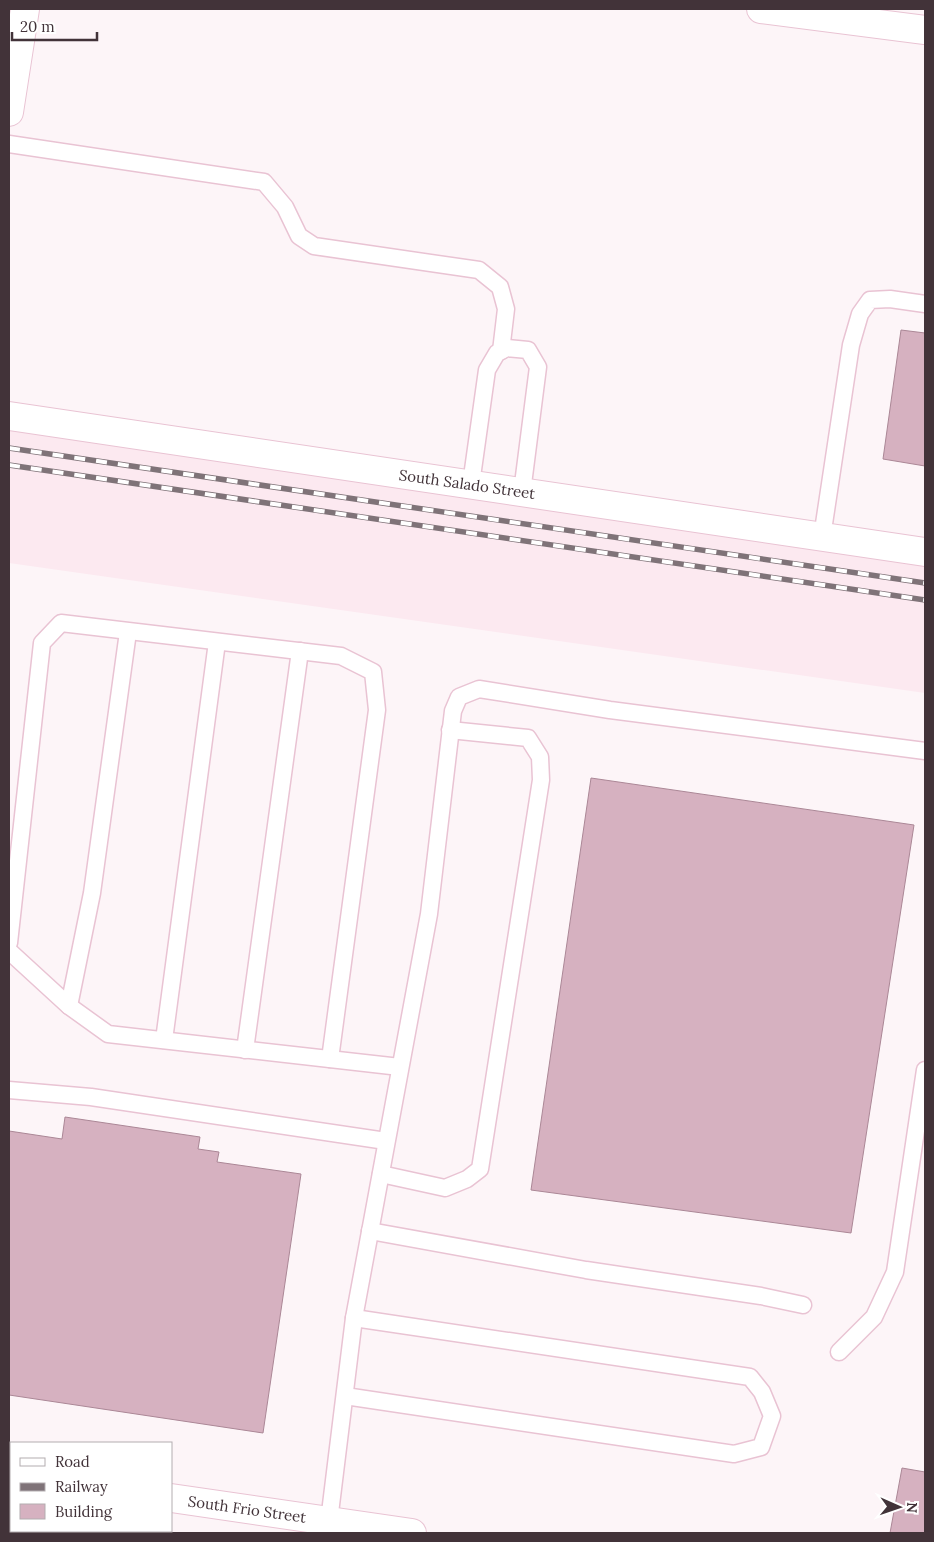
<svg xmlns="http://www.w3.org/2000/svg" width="934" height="1542" font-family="Lora,serif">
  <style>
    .built { fill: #fce9f0 }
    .building { fill: #d6b1c0; stroke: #ab8796 }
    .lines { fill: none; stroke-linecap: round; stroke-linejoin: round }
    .service-casing { stroke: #e9c3d3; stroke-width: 19 }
    .minor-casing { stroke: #e9c3d3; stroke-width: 30 }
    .secondary-casing { stroke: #e9c3d3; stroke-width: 30 }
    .service { stroke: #fff; stroke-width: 16 }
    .minor { stroke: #fff; stroke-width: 28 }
    .secondary { stroke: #fff; stroke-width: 28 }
    .rail-casing { stroke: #7f7378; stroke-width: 5.5 }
    .rail { stroke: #fff; stroke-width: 4; stroke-dasharray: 11; stroke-linecap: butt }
    .labels { text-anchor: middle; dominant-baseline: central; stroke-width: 5; stroke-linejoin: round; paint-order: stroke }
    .street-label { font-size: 15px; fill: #423339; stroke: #fff }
  </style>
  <rect width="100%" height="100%" fill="#fdf5f8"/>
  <polygon class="built" points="9,427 925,560 925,693 9,563"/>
  <g class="building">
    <polygon points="901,330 925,333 925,466 883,459"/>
    <polygon points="591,778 914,825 851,1233 531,1190"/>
    <polygon points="65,1117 200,1137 198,1149 219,1152 217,1162 301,1174 263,1433 9,1395 9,1131 62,1139"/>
    <polygon points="902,1468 925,1472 925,1533 890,1533"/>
  </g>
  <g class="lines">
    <g class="service-casing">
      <g id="service">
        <polyline points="9,144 264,182 285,207 299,236 314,246 479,270 500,287 506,309 501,351"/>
        <polyline points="471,484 487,370 497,353 507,348 528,350 538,367 522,492"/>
        <polyline points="822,537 851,345 860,314 870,300 890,299 925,304"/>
        <polyline points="9,943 42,643 61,623 341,656 373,672 377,710 330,1059"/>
        <polyline points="9,951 69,1006 108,1034 400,1067"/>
        <polyline points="69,1006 92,893 128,632"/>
        <polyline points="164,1040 217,642"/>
        <polyline points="245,1050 300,651"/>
        <polyline points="9,1090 91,1097 386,1141"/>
        <polyline points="381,1174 445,1188 467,1179 480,1169 541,780 540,757 528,738 450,730"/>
        <polyline points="370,1231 586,1270 761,1296 803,1305"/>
        <polyline points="839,1352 874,1317 895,1272 925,1070"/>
        <polyline points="345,1396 734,1454 761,1447 772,1416 762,1392 750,1377 354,1318"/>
        <polyline points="329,1521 354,1318 429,914 453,711 459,697 479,689 610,710 925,751"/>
      </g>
    </g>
    <g class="minor-casing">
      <g id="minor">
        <polyline points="761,9 925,30"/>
        <polyline points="9,112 25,9"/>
        <polyline points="9,416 925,552"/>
      </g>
    </g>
    <g class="secondary-casing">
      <g id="secondary">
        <polyline points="9,1474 11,1474"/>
        <polyline points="171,1498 412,1533"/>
      </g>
    </g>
    <use href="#service" class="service"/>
    <use href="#minor" class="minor"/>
    <use href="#secondary" class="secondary"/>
    <g class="rail-casing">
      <g id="rail">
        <polyline points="9,448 925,583"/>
        <polyline points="9,465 925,600"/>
      </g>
    </g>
    <use href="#rail" class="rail"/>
  </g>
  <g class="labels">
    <g class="street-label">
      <text transform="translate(467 484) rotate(8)">South Salado Street</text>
      <text transform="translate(247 1509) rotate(8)">South Frio Street</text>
    </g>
  </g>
  <rect width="934" height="1542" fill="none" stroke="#423339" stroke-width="20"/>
  <rect x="10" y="1442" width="162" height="90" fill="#ffffff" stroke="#b3adb0"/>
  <rect x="20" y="1458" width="25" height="8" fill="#ffffff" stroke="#b3adb0"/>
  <text x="55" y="1467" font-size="15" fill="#423339">Road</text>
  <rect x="20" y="1483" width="25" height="8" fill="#7f7378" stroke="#b3adb0"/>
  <text x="55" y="1492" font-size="15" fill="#423339">Railway</text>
  <rect x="20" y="1504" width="25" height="15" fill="#d6b1c0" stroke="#b3adb0"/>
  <text x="55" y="1517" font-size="15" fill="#423339">Building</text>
  <g transform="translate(899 1507) rotate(92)" stroke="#ffffff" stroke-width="4" paint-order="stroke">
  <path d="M0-4L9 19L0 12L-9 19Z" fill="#423339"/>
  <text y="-8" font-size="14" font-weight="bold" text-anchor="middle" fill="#423339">N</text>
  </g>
  <path d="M12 32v8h85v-8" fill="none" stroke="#423339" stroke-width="2.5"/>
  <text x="20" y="32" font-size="15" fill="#423339" stroke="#ffffff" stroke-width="4" paint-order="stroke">20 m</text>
</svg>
